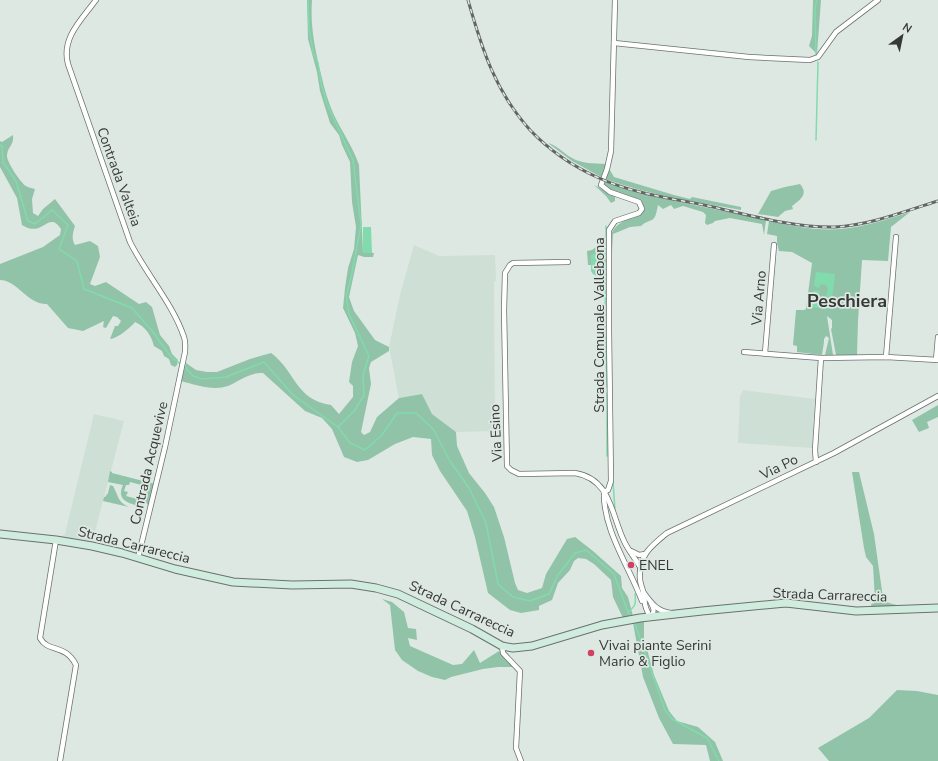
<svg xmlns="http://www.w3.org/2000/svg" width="938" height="761" font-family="'Nunito Sans',sans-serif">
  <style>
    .built { fill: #cedfd5 }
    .green { fill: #91c3a8 }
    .water { fill: #81dbad }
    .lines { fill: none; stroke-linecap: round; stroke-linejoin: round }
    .stream { stroke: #81dbad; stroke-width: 1.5 }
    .street-casing { stroke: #6a726d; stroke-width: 6 }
    .secondary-casing { stroke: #6a726d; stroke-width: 9 }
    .street { stroke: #fff; stroke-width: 4.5 }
    .secondary { stroke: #cfecde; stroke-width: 7 }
    .rail-casing { stroke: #626663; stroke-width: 3 }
    .rail { stroke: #dee8e2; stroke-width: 1.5; stroke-dasharray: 4.5; stroke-linecap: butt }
    .poi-dot { fill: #cf4062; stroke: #dee8e2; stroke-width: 1.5 }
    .labels { text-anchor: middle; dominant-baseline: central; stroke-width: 3.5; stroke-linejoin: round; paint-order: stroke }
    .street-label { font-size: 14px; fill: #363937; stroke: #dee8e2 }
    .poi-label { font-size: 14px; fill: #363937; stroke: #dee8e2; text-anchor: start }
    .district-label { font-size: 18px; font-weight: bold; fill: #363937; stroke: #dee8e2 }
  </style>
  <rect width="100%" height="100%" fill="#dee8e2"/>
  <g class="built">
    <polygon points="414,245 439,256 495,255 496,281 494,281 495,431 456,432 432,414 422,394 399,398 389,347 400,295"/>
    <polygon points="743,390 815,399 812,448 738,443 740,396"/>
    <polygon points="94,414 124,421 92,543 60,538 65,534"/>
  </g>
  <g class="green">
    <path d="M307,0H312C310,26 315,49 321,74C324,88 328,102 334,115C342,132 353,147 359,165L363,252L374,253L373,257H364L358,255L349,297L354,311L375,340L389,347V351L371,362L369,368L371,384L361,432L364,435L370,432L377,417L399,398L422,394L432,414L456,432L457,446L469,473L485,493L494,507L504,537L515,583L518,590L527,593L542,588L546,574L567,539L575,537L593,551L621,576L622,588L628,597L633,616L623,618L613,597L611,580L594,564L586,559L578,558L574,561L570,570L558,583L552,600L539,606V610L521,613L510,610L488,593L475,537L467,511L440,471L432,455L431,439L413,437L395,444L368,460L357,462L344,457L332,429L322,418L305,411L263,373C250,372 239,381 228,386C213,391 196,385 181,381L186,363L196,370L207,372H217L250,359L271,353C295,370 295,400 331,405L339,414L353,397V386L349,382L352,362L358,346L355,333L343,308L345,288L348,268L354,249L356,227L352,202L350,162L342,145L339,135L330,123L320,91L317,72L308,39Z"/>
    <polygon points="813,0 821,0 817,54 809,46 812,36"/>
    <path d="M13,135C14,146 8,146 7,155C6,161 21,183 26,186C29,188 33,188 35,189L32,199L33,213L38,216L43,209L55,199L75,226C73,232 71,239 75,245L90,241L98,246L100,257L90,284L95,286L106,282L139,304L146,302L152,307L160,335L169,346L172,354L178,360L177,365L175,367L171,365L169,359L164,356L162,351L154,346C151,335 146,327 135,322C131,327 117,339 110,339L115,326H118L121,321L117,317L113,316L106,328L103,327L104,321L83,331L68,328L47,304C28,305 17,280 0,280V264L43,247L60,235L61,229C48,209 43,239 22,225L17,198L0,167V141L2,142Z"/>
    <path d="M548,143C557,145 564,154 572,158C582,164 594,163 606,164L601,177L572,161Z"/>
    <path d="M610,170L614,177L674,195L690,199L692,197L741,207V210C696,202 649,195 605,179Z"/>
    <path d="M605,182L641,194L766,220L764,235L762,224L730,218L715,221L713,223L707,225L705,223L706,215L703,212L683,206L674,209L671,205L663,209L658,205C654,226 653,216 641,226L630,227L613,234L612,252C604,228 623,219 642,214L645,208L640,200L610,190L605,186Z"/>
    <path d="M800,184C809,194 800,200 792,206L793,209L785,211L778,217L758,214L771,191L785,187Z"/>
    <polygon points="594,185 615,196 615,201 611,203 606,196"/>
    <path d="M910,212L891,227L888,261L862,260L858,321L857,355H836L831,329L832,328V320L827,316L833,355H825L829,338L826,336L824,339V342L822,355L797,352V346L793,345L796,310H804L806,309L812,263L792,252L779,251L777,243V236L767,234L769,221C792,226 817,231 841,229C864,227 888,219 910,212Z"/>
    <polygon points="596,247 607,249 606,278 593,274 591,271 603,270 591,255 591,265 588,265 587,251 592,250"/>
    <polygon points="938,405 938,417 927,422 929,428 919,432 912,420"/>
    <path d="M110,471L112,472V473L155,484L149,507L144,499L147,491L145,486L130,482L129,485H126L124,491L128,492L126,496L141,500L144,507C132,504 115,502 123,485L108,482Z"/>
    <polygon points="852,472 859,472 874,534 883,598 889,603 904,607 872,609 871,604 875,603 875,600 873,566 866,557 864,548"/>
    <path d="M110,485L113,486C118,495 118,503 129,507L103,501L104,497H105L108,493Z"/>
    <polygon points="382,599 392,602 404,612 408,628 416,629 417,640 408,638 410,646 453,665 462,664 474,650 480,663 499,651 513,667 498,667 483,669 451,677 445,680 432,677 418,671 402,660 395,650 390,605"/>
    <polygon points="644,621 644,638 654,675 669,711 677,721 698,727 715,742 723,761 710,761 706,745 673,744 659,718 643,677 633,623"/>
    <polygon points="897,690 917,691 938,695 938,761 829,761 818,748 869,718"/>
  </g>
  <g class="water">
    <polygon points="363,227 371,227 372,253 363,253"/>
    <polygon points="594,253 603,257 603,270 591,271 591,255"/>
    <polygon points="816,272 835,274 831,307 828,307 827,309 811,307 814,290 820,291 819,296 826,297 828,290 827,286 824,284 820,285 819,288 816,287 814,285"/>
  </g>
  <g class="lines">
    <g class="stream">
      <polyline points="308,0 309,27 313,52 318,63 321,83 327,104 353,160 361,225 351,278 346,296 349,314 369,356 363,375 364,395 355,410 338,427 350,443 365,450 382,435 397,413 416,413 433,429 450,461 469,488 486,523 498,584 513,597 530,601 549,594 558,575 575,553 586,550 614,574 628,612 632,618"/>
      <polyline points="816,56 815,7 817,0"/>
      <polyline points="816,140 818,62"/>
      <polyline points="0,145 2,146 3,162 16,181 28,221 35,224 52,210 68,225 59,249 77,261 84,289 132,308 153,332 171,357 185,367 193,376 202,379 226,377 264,362 293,395 338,427"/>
      <polyline points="606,226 606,245"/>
      <polyline points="606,248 605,321 607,387"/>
      <polyline points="598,257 600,243"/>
      <polyline points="593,270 594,274 605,277"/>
      <polyline points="607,393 607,456"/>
      <polyline points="613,482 615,510"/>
      <path d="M628,612C636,606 636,603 635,594"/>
      <polyline points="634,621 665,710 672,719 707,738 719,761"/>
    </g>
    <g class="street-casing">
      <g id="street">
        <path d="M96,0C82,19 61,38 68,64L130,242C146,274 173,304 184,337C186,342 185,347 185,352L165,447L138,558"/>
        <polyline points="614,43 749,57 810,60 818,57 836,32 878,0"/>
        <path d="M568,262L513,263L510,265L505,273L504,310L507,466L511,470L519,474L575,473C611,479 611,514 624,541C628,550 635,558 640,567"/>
        <polyline points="744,352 821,358 886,357 938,360"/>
        <polyline points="765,353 774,245"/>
        <polyline points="886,357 896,237"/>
        <polyline points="936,360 938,337"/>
        <polyline points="816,462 815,450 821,358"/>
        <polyline points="604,492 608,490 611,481 609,332 609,230 615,221 639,213 642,209 639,202 610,192 601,185 607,169 611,151 615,0"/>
        <path d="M604,492C603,530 629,566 642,601"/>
        <path d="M56,540L40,638C48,653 65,643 76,665L60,761"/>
        <polyline points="631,551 639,555 645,554"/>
        <path d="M644,593C652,604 657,611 671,613"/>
        <path d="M651,603C654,608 655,612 651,617C644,609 645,601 643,591C642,587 640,583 640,579C638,556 651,546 667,533L834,453L938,396"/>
        <polyline points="502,646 503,653 520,671 516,748 521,761"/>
      </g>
    </g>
    <g class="secondary-casing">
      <polyline id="secondary" points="0,534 56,540 92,546 122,553 175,569 233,582 292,585 351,584 376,588 398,594 472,629 502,646 513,648 532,646 602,625 640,618 702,611 786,603 856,611 938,608"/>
    </g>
    <use href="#street" class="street"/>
    <use href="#secondary" class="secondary"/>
    <g class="rail-casing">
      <path id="rail" d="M468,0C482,49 495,91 530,130C549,150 574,167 599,178C632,193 669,198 704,205C746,214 792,228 835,227C871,225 905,211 938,201"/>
    </g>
    <use href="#rail" class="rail"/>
  </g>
  <g class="poi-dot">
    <circle cx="631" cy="565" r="4"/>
    <circle cx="591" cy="653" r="4"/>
  </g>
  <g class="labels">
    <g class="street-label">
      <text transform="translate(119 177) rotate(70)">Contrada Valteia</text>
      <text transform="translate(759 298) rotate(-85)">Via Arno</text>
      <text transform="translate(599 325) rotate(-90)">Strada Comunale Vallebona</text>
      <text transform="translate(496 433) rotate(-93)">Via Esino</text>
      <text transform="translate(149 463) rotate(-77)">Contrada Acquevive</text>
      <text transform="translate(779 467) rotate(-26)">Via Po</text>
      <text transform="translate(134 545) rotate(14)">Strada Carrareccia</text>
      <text transform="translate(830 595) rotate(2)">Strada Carrareccia</text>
      <text transform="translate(462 609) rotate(25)">Strada Carrareccia</text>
    </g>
    <g class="poi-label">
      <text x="639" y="565">ENEL</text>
      <text x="599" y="645">Vivai piante Serini<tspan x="599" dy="16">Mario &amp; Figlio</tspan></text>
    </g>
    <g class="district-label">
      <text x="847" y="301">Peschiera</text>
    </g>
  </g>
  <g transform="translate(902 36) rotate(33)" stroke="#dee8e2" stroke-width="3" paint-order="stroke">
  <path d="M0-3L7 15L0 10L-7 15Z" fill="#363937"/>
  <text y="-6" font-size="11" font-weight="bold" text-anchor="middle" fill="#363937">N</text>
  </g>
</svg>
